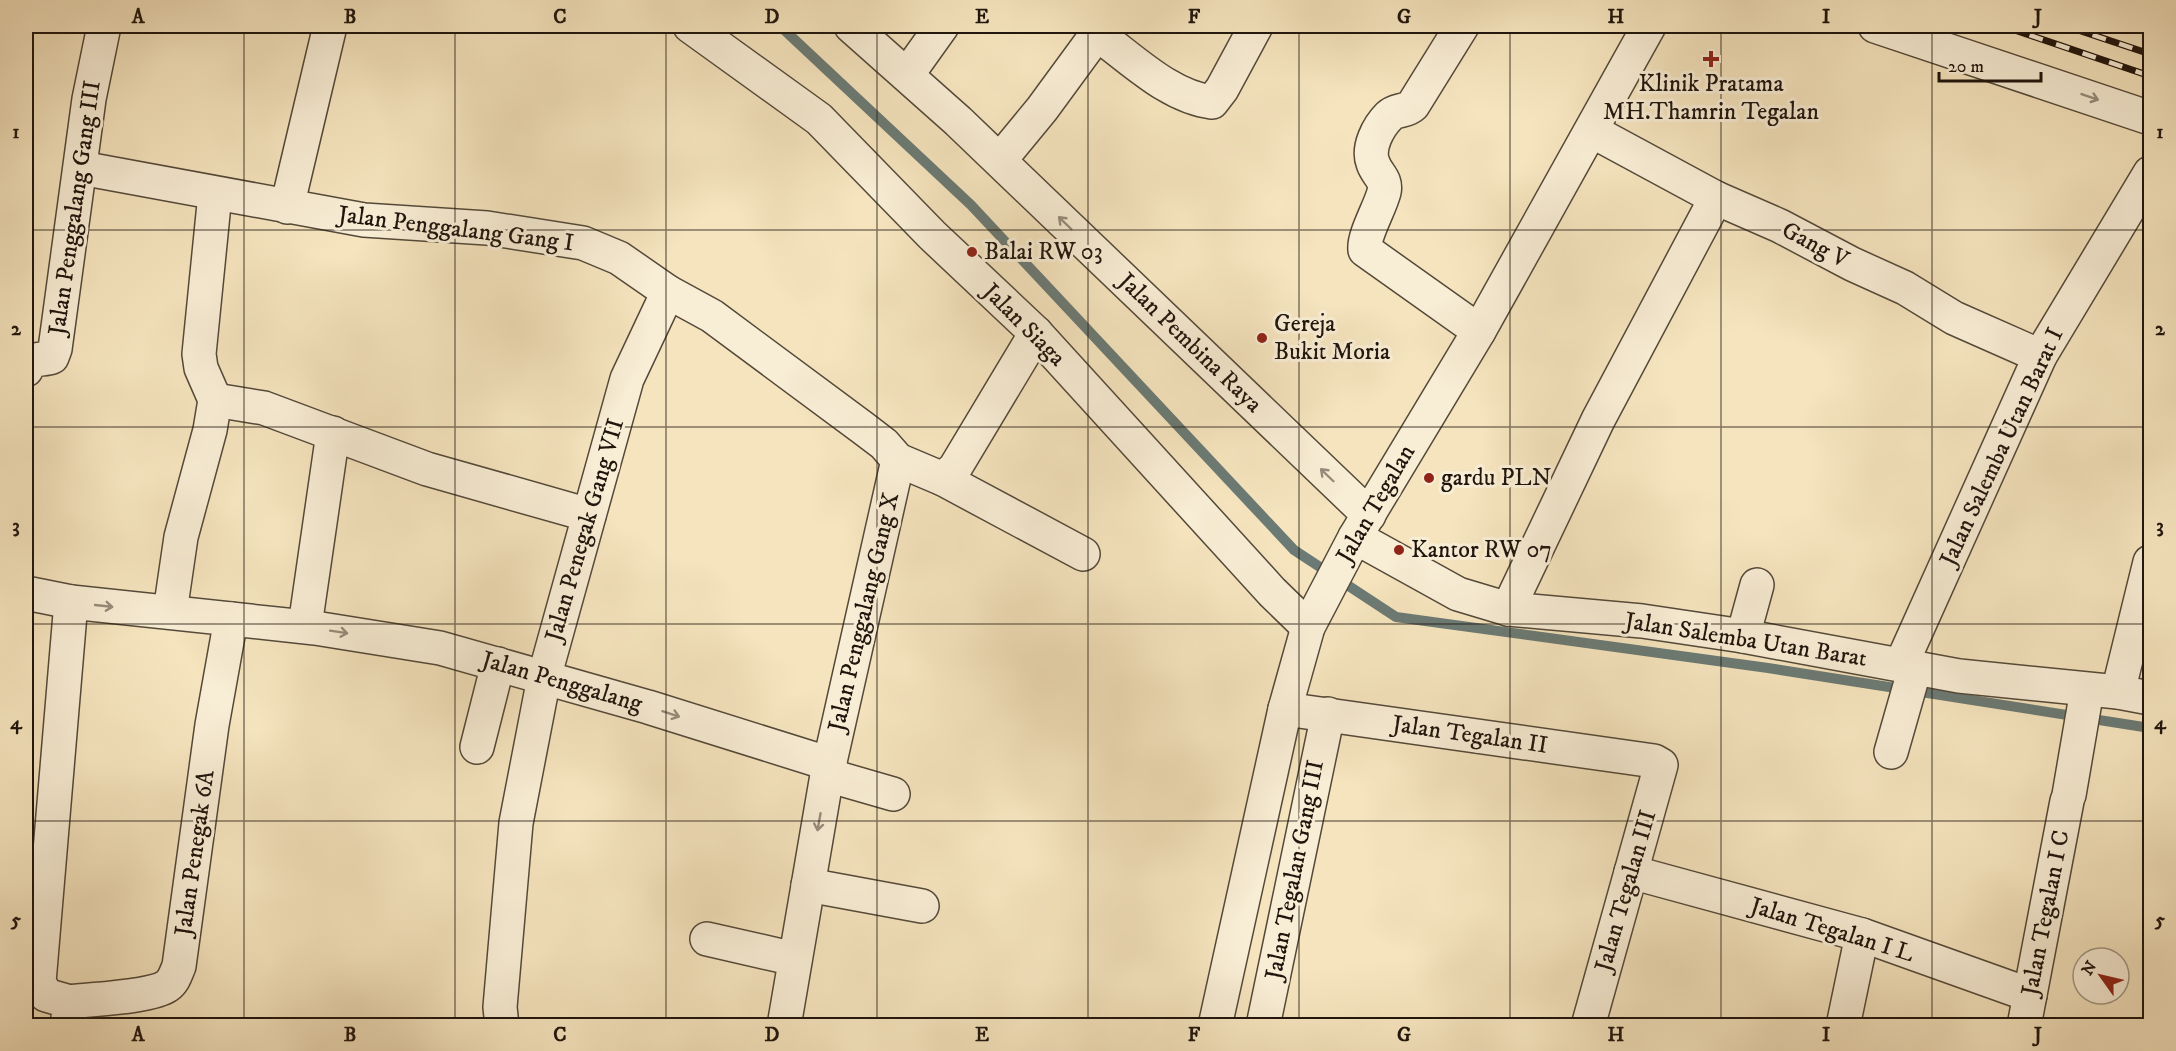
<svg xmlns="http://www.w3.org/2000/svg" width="2176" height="1051" font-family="'IM FELL DW Pica',serif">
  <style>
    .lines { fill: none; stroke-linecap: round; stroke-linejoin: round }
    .stream { stroke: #6b7a74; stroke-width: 10 }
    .minor-casing { stroke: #544939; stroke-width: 36 }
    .tertiary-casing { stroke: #544939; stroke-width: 36 }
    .minor { stroke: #f8edd5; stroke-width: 33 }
    .tertiary { stroke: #f8edd5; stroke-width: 33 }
    .rail-casing { stroke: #1f150d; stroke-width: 7 }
    .rail { stroke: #f8edd5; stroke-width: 4.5; stroke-dasharray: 14; stroke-linecap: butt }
    .oneway { stroke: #968c7b }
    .grid { fill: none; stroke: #1f150d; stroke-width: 1.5; stroke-opacity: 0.55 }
    .poi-dot { fill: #8f2418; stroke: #f8edd5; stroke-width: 2 }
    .labels { text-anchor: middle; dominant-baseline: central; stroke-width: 6; stroke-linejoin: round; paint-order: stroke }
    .poi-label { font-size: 24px; fill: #1f150d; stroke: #f8edd5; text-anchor: start }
    .street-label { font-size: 24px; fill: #1f150d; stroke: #f8edd5 }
    .neatline { fill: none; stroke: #1f150d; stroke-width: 2 }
    .grid-label { font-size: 20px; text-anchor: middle; font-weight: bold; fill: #1f150d }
  </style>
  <rect width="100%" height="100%" fill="#f5e4be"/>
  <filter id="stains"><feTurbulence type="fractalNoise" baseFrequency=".00333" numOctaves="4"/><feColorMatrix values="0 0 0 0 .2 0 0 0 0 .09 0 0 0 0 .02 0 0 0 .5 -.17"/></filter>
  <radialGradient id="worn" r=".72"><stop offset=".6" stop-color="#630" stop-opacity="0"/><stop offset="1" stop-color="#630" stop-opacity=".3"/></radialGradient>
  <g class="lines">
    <polyline class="stream" points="780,26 971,205 1294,550 1396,617 1768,668 2150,728"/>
    <g class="minor-casing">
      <g id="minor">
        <polyline points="690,26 819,119 932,235 1036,333 1272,592 1308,627"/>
        <polyline points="851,26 958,121 1369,515"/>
        <path d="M1462,26L1413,105C1406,112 1396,109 1389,116C1378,127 1367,148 1373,163C1377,175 1387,179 1384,192C1380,208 1363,236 1365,250L1479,331"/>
        <polyline points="1875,26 2150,118"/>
        <path d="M1097,34C1131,58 1169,97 1212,102L1222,89L1256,26"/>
        <polyline points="907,75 942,26"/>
        <polyline points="1592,131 1716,198 1780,226 1852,264 1905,288 1954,318 2040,356"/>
        <polyline points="1000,160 1042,109 1097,34 1098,26"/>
        <polyline points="81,168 364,220 487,228 583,243 619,258 668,292 712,316 863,428 884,444 898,460 943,479 1083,554"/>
        <polyline points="287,207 330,26"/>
        <path d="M26,370C29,356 41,361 52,357L55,349L89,99L104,26"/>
        <polyline points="215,400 264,408 427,469 589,515"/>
        <polyline points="943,479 955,468 1036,333"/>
        <polyline points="1355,537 1458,594 1508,609 1642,621 1743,636 1959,676 2118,692 2150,698"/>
        <polyline points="26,593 71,602 315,628 440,648 648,707 830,764"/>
        <polyline points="1508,609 1598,420 1716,198"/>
        <polyline points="170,612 181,537 210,430 215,400 201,368 199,354 215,194"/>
        <polyline points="305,626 333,433"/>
        <polyline points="1743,636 1757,585"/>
        <polyline points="1901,665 2040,356 2150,173"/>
        <polyline points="2118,692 2150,562"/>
        <polyline points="1285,709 1654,761 1661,765 1588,1026"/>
        <polyline points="477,747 498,664"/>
        <polyline points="1891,752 1915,668"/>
        <polyline points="827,775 893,794"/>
        <polyline points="2069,795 2087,690"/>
        <polyline points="1631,872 1862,935 2030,995"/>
        <polyline points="808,885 922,906"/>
        <polyline points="707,939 795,959"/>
        <path d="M70,1002C92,999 151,997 167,986C174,981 176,973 179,966L212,725L231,619"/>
        <polyline points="67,1026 70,1002 46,995 39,982 71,602"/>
        <polyline points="502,1026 500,1007 516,823 544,678 627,379 668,292"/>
        <polyline points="784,1026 827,775 898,460"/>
        <polyline points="1263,1026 1328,714"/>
        <polyline points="1843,1026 1862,935"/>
        <polyline points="2024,1026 2067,801"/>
      </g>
    </g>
    <g class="tertiary-casing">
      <polyline id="tertiary" points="1215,1026 1285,709 1308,627 1355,537 1479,331 1649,26"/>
    </g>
    <use href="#minor" class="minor"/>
    <use href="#tertiary" class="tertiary"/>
    <g class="rail-casing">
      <g id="rail">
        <polyline points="2003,26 2150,76"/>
        <polyline points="2066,26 2150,54"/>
      </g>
    </g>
    <use href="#rail" class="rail"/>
  </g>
  <defs><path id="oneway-shaft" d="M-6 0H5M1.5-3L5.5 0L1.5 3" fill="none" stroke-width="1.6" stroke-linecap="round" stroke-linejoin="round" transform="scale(1.5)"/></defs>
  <g class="oneway">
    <use href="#oneway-shaft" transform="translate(2090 97) rotate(19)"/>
    <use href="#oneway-shaft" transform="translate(1065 223) rotate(-136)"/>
    <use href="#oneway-shaft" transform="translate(1327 475) rotate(-136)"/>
    <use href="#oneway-shaft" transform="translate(104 606) rotate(6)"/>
    <use href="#oneway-shaft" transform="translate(339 632) rotate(9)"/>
    <use href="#oneway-shaft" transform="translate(671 714) rotate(18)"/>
    <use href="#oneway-shaft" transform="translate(819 822) rotate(100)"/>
  </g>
  <path class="grid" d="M244,26V1026M455,26V1026M666,26V1026M877,26V1026M1088,26V1026M1299,26V1026M1510,26V1026M1721,26V1026M1932,26V1026M26,230H2150M26,427H2150M26,624H2150M26,821H2150"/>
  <g class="poi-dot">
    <path d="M1708 50h6v6h6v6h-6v6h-6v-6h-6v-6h6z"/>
    <circle cx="972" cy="252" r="6"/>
    <circle cx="1262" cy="338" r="6"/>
    <circle cx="1429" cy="478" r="6"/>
    <circle cx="1399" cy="550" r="6"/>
  </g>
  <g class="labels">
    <g class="poi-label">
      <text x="1711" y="84" text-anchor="middle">Klinik Pratama<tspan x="1711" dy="28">MH.Thamrin Tegalan</tspan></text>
      <text x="984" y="252">Balai RW 03</text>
      <text x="1274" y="324">Gereja<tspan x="1274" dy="28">Bukit Moria</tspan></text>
      <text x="1441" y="478">gardu PLN</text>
      <text x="1411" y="550">Kantor RW 07</text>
    </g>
    <g class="street-label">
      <text transform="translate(75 208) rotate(-82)">Jalan Penggalang Gang III</text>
      <text transform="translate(456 229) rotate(7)">Jalan Penggalang Gang I</text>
      <text transform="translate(1815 245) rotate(28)">Gang V</text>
      <text transform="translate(1024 325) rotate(45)">Jalan Siaga</text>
      <text transform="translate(1190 343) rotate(44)">Jalan Pembina Raya</text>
      <text transform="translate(2002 447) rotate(-65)">Jalan Salemba Utan Barat I</text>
      <text transform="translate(1376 504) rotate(-60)">Jalan Tegalan</text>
      <text transform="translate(585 530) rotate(-74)">Jalan Penegak Gang VII</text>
      <text transform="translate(864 612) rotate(-77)">Jalan Penggalang Gang X</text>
      <text transform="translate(1746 640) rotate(9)">Jalan Salemba Utan Barat</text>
      <text transform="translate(562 682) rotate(16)">Jalan Penggalang</text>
      <text transform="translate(1470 735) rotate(8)">Jalan Tegalan II</text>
      <text transform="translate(195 853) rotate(-82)">Jalan Penegak 6A</text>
      <text transform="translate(1295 870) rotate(-79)">Jalan Tegalan Gang III</text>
      <text transform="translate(1626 891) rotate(-74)">Jalan Tegalan III</text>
      <text transform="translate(2046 913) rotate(-79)">Jalan Tegalan I C</text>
      <text transform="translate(1832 930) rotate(17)">Jalan Tegalan I L</text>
    </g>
  </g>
  <rect width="2176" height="1051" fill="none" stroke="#f5e4be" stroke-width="66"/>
  <g transform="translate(2101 976) rotate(304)"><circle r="28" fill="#f8edd5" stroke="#a19785" stroke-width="1.5"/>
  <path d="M0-4.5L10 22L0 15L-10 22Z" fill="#8f2418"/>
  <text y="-9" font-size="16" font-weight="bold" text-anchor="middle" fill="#1f150d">N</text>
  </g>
  <path d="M1939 72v9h102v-9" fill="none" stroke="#1f150d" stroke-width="3"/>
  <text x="1948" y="72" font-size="18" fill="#1f150d" stroke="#f8edd5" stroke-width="4.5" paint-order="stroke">20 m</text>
  <rect x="33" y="33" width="2110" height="985" class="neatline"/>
  <g class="grid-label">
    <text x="138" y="23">A</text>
    <text x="350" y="23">B</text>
    <text x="560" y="23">C</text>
    <text x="772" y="23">D</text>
    <text x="982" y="23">E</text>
    <text x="1194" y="23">F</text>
    <text x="1404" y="23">G</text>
    <text x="1616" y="23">H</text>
    <text x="1826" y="23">I</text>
    <text x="2038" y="23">J</text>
    <text x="16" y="138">1</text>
    <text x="2160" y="138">1</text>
    <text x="16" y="335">2</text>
    <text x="2160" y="335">2</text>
    <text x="16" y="532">3</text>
    <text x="2160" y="532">3</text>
    <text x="16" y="729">4</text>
    <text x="2160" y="729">4</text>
    <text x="16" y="926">5</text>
    <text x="2160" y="926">5</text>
    <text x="138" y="1041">A</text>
    <text x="350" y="1041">B</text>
    <text x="560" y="1041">C</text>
    <text x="772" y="1041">D</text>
    <text x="982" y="1041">E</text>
    <text x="1194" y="1041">F</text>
    <text x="1404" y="1041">G</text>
    <text x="1616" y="1041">H</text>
    <text x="1826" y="1041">I</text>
    <text x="2038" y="1041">J</text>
  </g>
  <rect width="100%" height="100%" filter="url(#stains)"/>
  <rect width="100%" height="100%" fill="url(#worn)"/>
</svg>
